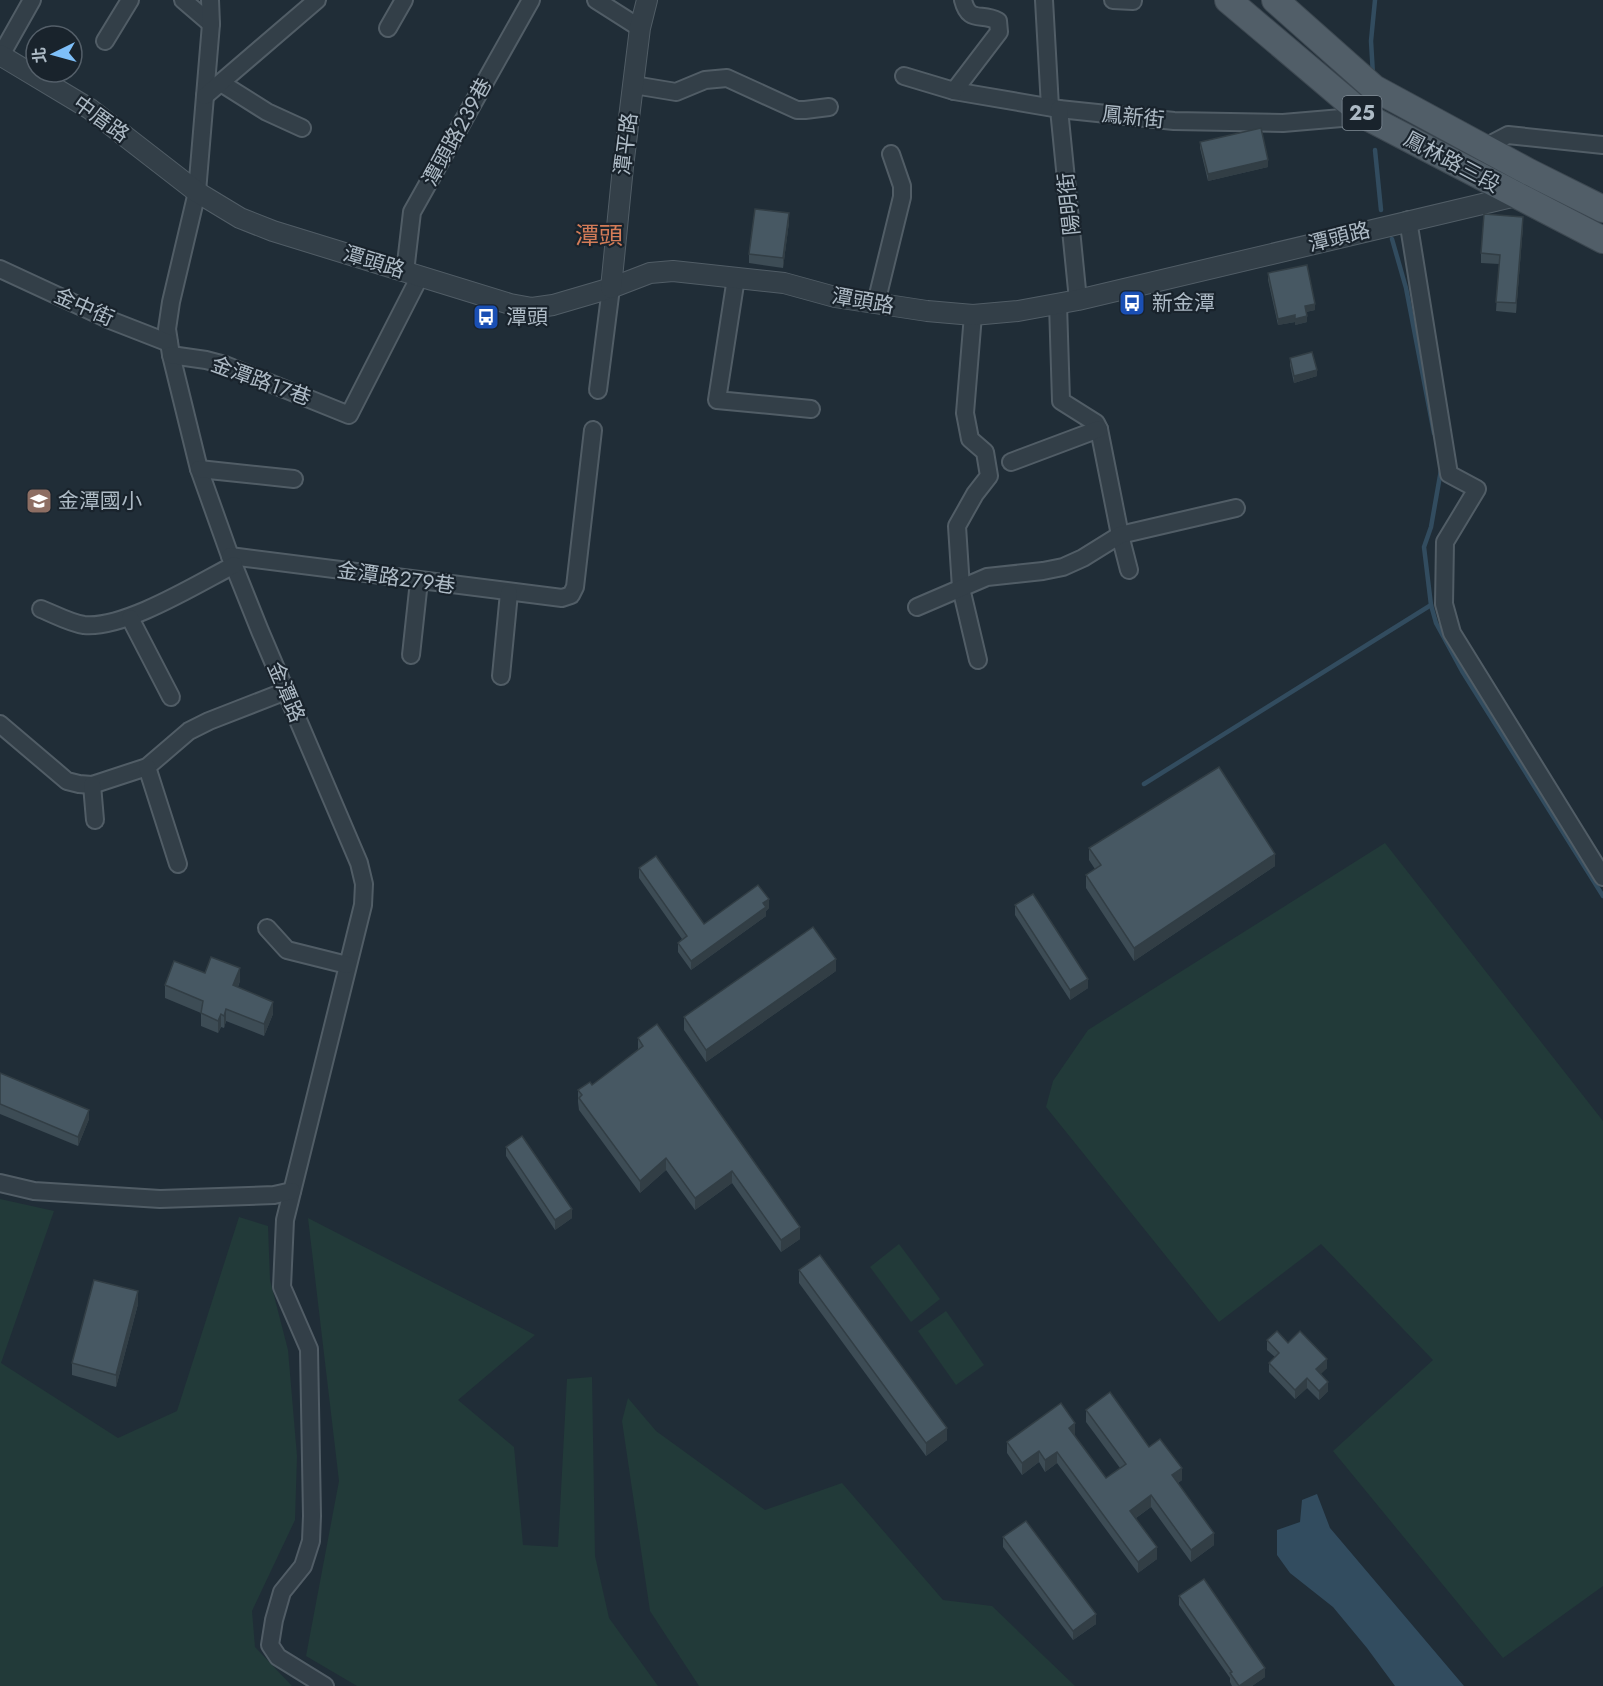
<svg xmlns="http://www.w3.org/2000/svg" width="1603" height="1686" font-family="Jost,'Noto Sans TC',sans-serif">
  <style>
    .green { fill: #223a39 }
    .water { fill: #324c5f }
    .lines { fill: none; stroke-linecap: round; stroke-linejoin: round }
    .stream { stroke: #324c5f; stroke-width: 4.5 }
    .minor-casing { stroke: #515d66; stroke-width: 20 }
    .tertiary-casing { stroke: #515d66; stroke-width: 22 }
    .primary-casing { stroke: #3d4851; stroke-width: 28 }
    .minor { stroke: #333f48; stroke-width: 16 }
    .tertiary { stroke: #333f48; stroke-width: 20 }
    .primary { stroke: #515e68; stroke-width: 26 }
    .wall { fill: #3d4c55 }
    .shaded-wall { fill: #323e45 }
    .building { fill: #475863; stroke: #323e45; stroke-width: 1.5 }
    .labels { text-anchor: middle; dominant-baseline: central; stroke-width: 4.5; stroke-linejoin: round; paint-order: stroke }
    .shield { fill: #19232c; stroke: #818d97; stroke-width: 1.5 }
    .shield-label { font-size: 20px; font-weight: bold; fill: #adbac5 }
    .street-label { font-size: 21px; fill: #adbac5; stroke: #19232c }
    .poi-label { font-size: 21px; fill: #adbac5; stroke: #19232c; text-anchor: start }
    .quarter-label { font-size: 24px; fill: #d47c58; stroke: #19232c }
  </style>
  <rect width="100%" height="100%" fill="#202d37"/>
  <g class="green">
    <polygon points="1385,843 1603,1121 1603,1586 1503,1658 1333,1451 1433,1360 1321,1244 1219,1322 1046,1107 1053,1081 1088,1030"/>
    <polygon points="0,1199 54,1211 1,1363 118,1438 177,1411 239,1217 268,1226 270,1280 288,1350 297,1456 295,1520 252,1611 255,1647 292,1686 0,1686"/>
    <polygon points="308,1218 535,1335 458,1400 514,1447 523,1545 558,1547 567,1379 592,1377 595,1556 609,1618 658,1686 357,1686 306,1656 339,1481"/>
    <polygon points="899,1244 940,1299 911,1322 870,1267"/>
    <polygon points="946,1311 984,1365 956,1385 918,1331"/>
    <polygon points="628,1398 656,1431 765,1510 842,1483 943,1600 992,1606 1075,1686 699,1686 650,1611 622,1421"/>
  </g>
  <polygon class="water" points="1317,1494 1330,1528 1464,1686 1395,1686 1367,1648 1333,1607 1290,1573 1277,1555 1277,1530 1300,1522 1302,1500"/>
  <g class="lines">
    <g class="stream">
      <polyline points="1373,75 1371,41 1375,0"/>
      <polyline points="1375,150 1381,210"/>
      <polyline points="1392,239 1406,288 1434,433"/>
      <polyline points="1441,470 1431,527 1424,547 1431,605 1436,623 1462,671 1603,896"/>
      <polyline points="1144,784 1431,605"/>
    </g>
    <g class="minor-casing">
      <g id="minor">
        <polyline points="183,0 211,24"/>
        <polyline points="210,0 211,24 197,192 171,302 167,329 171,355 199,469 230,556 260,631 359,863 364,884 363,905 285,1220 282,1287 309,1349 312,1516 311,1541 303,1566 282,1592 274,1620 270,1645 278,1657 325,1686"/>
        <polyline points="596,0 640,28"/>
        <polyline points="1044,0 1050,107"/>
        <polyline points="1113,0 1133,1"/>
        <polyline points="388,28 404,0"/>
        <polyline points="105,41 130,0"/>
        <polyline points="1,55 32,0"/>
        <polyline points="904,76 954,91 1059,109 1174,121 1283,123 1365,116"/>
        <polyline points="221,83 267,112 302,128"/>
        <polyline points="634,85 676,92 705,80 727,78 797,110 805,110 829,107"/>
        <path d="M954,91L999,32L998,21C981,12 969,24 963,0"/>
        <polyline points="205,96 317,0"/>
        <polyline points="1059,109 1078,300"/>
        <polyline points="1485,147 1508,135 1603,145"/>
        <polyline points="1408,220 1449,474 1477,489 1445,542 1444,604 1452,633 1603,877"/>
        <polyline points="0,269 110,320 169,343"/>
        <polyline points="405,272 412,212 531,0"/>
        <polyline points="736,278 717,400 811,409"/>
        <polyline points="876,303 902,197 902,186 891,154"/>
        <polyline points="1058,304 1061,401 1096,423 1099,429 1120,535 1129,570"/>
        <polyline points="973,315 965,413 970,439 985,452 989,476 975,494 957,526 961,588 978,660"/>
        <polyline points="171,355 206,360 225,365 349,415 420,276"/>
        <polyline points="598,390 611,288"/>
        <polyline points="1011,462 1099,429"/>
        <polyline points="199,469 294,479"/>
        <polyline points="230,556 562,598 571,595 575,587 593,430"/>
        <polyline points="917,607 987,577 1043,571 1063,567 1083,558 1120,535 1236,508"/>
        <path d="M41,609C54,614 70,623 84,625C125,629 197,584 234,565"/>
        <polyline points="130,618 171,697"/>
        <polyline points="411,655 419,581"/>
        <polyline points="501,676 509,593"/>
        <polyline points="0,724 67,781 79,784 92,785 147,767 189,731 209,721 286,691"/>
        <polyline points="147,767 178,864"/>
        <polyline points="92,785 95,820"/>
        <polyline points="267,928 287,950 347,965"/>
        <polyline points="0,1183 34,1191 160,1199 274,1195 292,1191"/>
      </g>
    </g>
    <g class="tertiary-casing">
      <g id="tertiary">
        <polyline points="0,55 90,109 197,192 240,218 273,231 510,304 532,308 553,305 611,288 650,273 673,271 784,283 835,297 927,311 973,315 1018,311 1078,300 1516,196 1520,189"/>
        <polyline points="611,288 623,167 640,28 647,0"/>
      </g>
    </g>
    <g class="primary-casing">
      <g id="primary">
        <polyline points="1228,0 1365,116 1603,240"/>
        <polyline points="1275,0 1374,88 1529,172 1603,209"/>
      </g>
    </g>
    <use href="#minor" class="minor"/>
    <use href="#tertiary" class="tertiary"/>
    <use href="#primary" class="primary"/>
  </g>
  <g class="wall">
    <polygon points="1200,142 1268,167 1208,181 1200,148"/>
    <polygon points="789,222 783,268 749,263 749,254"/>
    <polygon points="1523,226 1516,313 1496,311 1499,264 1481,263 1481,253"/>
    <polygon points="1268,273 1315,310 1306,312 1307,322 1295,325 1295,322 1278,325 1268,280"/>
    <polygon points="1290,358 1317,376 1294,383 1290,365"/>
    <polygon points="1089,848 1275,866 1134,961 1086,888 1086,875 1095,869 1089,860"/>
    <polygon points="639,868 704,924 769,908 766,911 766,916 691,970 678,952 678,943 682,939 639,878"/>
    <polygon points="1015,905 1088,988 1070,1000 1015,915"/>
    <polygon points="836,971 706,1062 684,1030 684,1017"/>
    <polygon points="205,973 240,981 238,987 273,1014 264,1036 226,1021 224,1028 221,1027 218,1033 201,1026 201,1013 165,998 165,985"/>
    <polygon points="638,1038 800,1239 781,1252 732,1183 695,1210 666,1170 640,1193 579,1110 578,1102 578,1090 592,1085 638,1050"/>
    <polygon points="0,1073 89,1119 78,1146 0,1114"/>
    <polygon points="506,1147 572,1218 555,1230 506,1156"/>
    <polygon points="799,1270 947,1440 926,1456 799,1283"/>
    <polygon points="138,1304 116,1387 72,1375 72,1363"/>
    <polygon points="1267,1340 1288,1343 1327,1368 1320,1374 1328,1391 1319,1400 1307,1388 1295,1399 1269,1372 1269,1363 1275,1357 1267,1350"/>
    <polygon points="1086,1410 1149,1447 1182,1480 1178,1483 1214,1545 1191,1562 1151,1507 1136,1518 1157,1559 1138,1573 1057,1463 1045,1472 1039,1462 1022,1475 1007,1453 1007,1442 1075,1435 1074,1436 1106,1478 1120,1468 1086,1422"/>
    <polygon points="1003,1537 1096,1624 1073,1640 1003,1547"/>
    <polygon points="1179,1596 1265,1677 1252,1686 1232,1686 1230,1682 1230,1678 1179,1605"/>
  </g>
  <g class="shaded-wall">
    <polygon points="1268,160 1268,167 1208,181 1208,174"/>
    <polygon points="789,213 789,222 783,268 783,258"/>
    <polygon points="1523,217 1523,226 1516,313 1516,303"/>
    <polygon points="1315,304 1315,310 1305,312 1305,306"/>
    <polygon points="1295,315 1295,322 1278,325 1278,319"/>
    <polygon points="1307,316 1307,322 1295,325 1295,319"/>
    <polygon points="1317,370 1317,376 1294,383 1294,376"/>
    <polygon points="1275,854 1275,866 1134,961 1134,948"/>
    <polygon points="769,899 769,908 766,911 766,916 691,970 691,961"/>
    <polygon points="836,959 836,971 706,1062 706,1050"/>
    <polygon points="240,968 240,981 233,998 233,985"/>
    <polygon points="1088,979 1088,988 1070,1000 1070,990"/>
    <polygon points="273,1002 273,1014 264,1036 264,1024"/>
    <polygon points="226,1009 226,1021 224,1028 224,1016"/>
    <polygon points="221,1014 221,1027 218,1033 218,1021"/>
    <polygon points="89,1110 89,1119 78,1146 78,1137"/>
    <polygon points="666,1158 666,1170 640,1193 640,1181"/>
    <polygon points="732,1171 732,1183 695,1210 695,1198"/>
    <polygon points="572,1209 572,1218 555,1230 555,1220"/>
    <polygon points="800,1227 800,1239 781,1252 781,1240"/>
    <polygon points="138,1291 138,1304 116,1387 116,1375"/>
    <polygon points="1327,1359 1327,1368 1316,1379 1316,1369"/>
    <polygon points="1307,1378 1307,1388 1295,1399 1295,1390"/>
    <polygon points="1328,1382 1328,1391 1319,1400 1319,1391"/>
    <polygon points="1075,1423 1075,1435 1069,1439 1069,1428"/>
    <polygon points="947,1428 947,1440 926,1456 926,1443"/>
    <polygon points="1039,1451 1039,1462 1022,1475 1022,1463"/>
    <polygon points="1057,1452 1057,1463 1045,1472 1045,1460"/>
    <polygon points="1182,1468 1182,1480 1172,1487 1172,1475"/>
    <polygon points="1151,1495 1151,1507 1130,1522 1130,1511"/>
    <polygon points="1214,1533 1214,1545 1191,1562 1191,1550"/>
    <polygon points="1157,1547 1157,1559 1138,1573 1138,1562"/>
    <polygon points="1096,1614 1096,1624 1073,1640 1073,1631"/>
    <polygon points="1265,1668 1265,1677 1252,1686 1239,1686"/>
  </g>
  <g class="building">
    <polygon points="1261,128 1268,160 1208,174 1200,142"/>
    <polygon points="755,209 789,213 783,258 749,254"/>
    <polygon points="1484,214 1523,217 1516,303 1496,302 1500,255 1481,253"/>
    <polygon points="1307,265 1315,304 1305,306 1307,316 1295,319 1295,315 1278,319 1268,273"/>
    <polygon points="1312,352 1317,370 1294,376 1290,358"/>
    <polygon points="1219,767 1275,854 1134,948 1086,875 1101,865 1089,848"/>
    <polygon points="656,856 704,924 758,885 769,899 763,903 766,907 691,961 678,943 687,936 639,868"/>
    <polygon points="1033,894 1088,979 1070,990 1015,905"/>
    <polygon points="813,927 836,959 706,1050 684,1017"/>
    <polygon points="211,957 240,968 233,985 273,1002 264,1024 226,1009 224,1016 221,1014 218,1021 201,1013 203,1001 165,985 174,961 205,973"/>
    <polygon points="657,1024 800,1227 781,1240 732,1171 695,1198 666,1158 640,1181 579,1098 582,1095 578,1090 590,1082 592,1085 643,1046 638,1038"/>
    <polygon points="0,1073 89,1110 78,1137 0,1104"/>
    <polygon points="522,1136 572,1209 555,1220 506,1147"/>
    <polygon points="820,1255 947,1428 926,1443 799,1270"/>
    <polygon points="94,1280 138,1291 116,1375 72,1363"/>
    <polygon points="1277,1331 1288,1343 1300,1331 1327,1359 1316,1369 1328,1382 1319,1391 1307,1378 1295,1390 1269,1363 1279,1353 1267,1340"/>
    <polygon points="1110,1392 1149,1447 1160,1439 1182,1468 1172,1475 1214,1533 1191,1550 1151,1495 1130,1511 1157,1547 1138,1562 1057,1452 1045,1460 1039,1451 1022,1463 1007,1442 1061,1403 1075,1423 1069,1428 1106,1478 1126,1464 1086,1410"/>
    <polygon points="1026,1521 1096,1614 1073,1631 1003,1537"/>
    <polygon points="1204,1579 1265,1668 1239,1686 1230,1673 1232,1672 1179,1596"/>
  </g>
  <defs>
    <g id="bus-square" transform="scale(1.35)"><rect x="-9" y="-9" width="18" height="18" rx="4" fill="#1a4fb4" stroke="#19232c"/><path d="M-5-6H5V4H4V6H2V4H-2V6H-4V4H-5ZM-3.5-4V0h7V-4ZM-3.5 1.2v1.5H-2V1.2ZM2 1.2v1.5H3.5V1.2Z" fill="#fff"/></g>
    <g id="school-square" transform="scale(1.35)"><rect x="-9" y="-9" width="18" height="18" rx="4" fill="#8d6e63" stroke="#19232c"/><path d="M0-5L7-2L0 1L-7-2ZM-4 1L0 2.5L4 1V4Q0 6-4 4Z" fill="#fff"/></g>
  </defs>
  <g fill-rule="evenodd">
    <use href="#bus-square" x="1132" y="303"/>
    <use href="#bus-square" x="486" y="317"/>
    <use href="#school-square" x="39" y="501"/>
  </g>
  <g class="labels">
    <rect class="shield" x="1342.5" y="96" width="39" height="34" rx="4.5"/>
    <g class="shield-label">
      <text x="1362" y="113">25</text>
    </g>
    <g class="street-label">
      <text transform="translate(1133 117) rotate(6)">鳳新街</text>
      <text transform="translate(101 119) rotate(36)">中厝路</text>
      <text transform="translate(457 132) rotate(-61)">潭頭路239巷</text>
      <text transform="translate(626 144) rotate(-83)">潭平路</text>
      <text transform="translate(1452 162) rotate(28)">鳳林路三段</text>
      <text transform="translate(1069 204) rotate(-96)">陽明街</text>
      <text transform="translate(1339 237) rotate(-14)">潭頭路</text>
      <text transform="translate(374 262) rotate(17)">潭頭路</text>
      <text transform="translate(863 301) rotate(10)">潭頭路</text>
      <text transform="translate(84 307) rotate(24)">金中街</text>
      <text transform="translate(261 381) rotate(20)">金潭路17巷</text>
      <text transform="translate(396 578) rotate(8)">金潭路279巷</text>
      <text transform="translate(286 692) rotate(67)">金潭路</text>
    </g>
    <g class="poi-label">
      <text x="1152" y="303">新金潭</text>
      <text x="506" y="317">潭頭</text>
      <text x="58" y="501">金潭國小</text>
    </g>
    <g class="quarter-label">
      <text x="599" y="235">潭頭</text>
    </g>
  </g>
  <g transform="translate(54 54) rotate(265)"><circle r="28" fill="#19232c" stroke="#545f69" stroke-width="1.5"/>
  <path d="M0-4.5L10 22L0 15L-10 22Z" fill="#7ebff9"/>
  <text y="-9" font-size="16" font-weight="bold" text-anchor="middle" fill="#adbac5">北</text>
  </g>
</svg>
